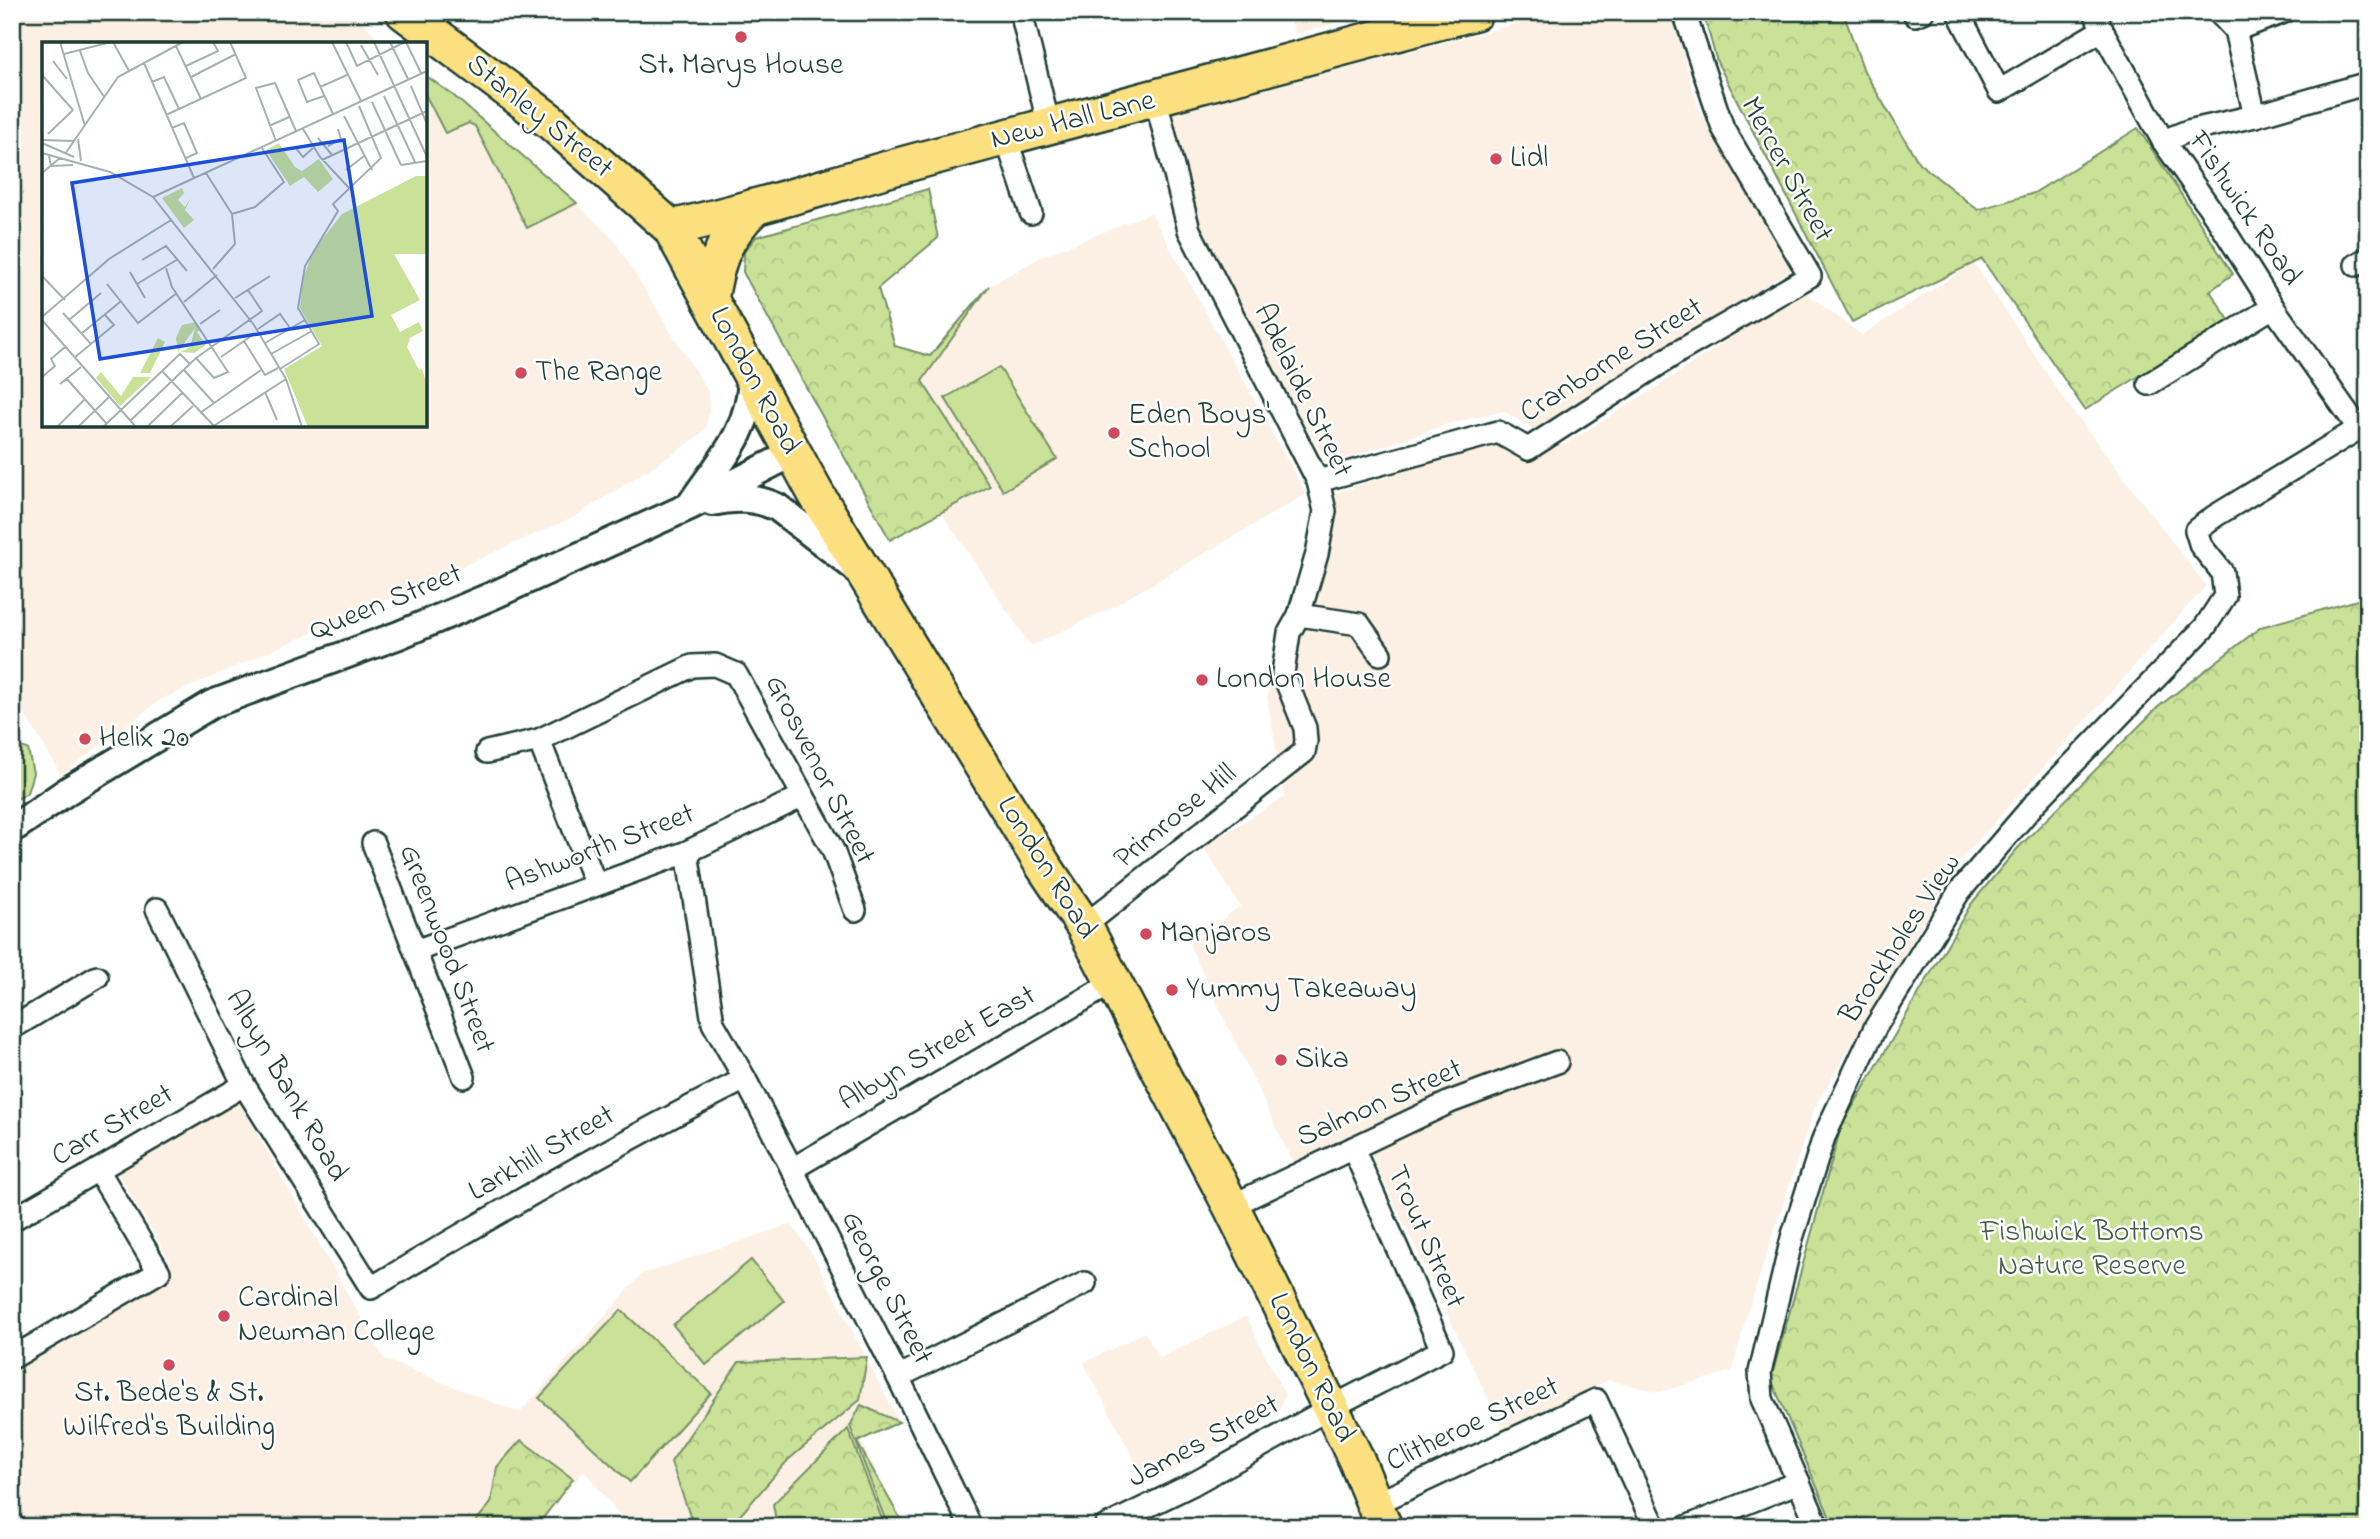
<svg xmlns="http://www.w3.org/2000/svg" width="2380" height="1539" font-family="'Indie Flower',sans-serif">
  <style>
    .built { fill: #fbf0e3 }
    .grass { fill: #c9e298; stroke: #749066; stroke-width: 2 }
    .forest { fill: url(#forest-crowns); stroke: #749066; stroke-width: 2 }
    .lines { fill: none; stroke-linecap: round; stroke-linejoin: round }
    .minor-casing { stroke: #1f3d34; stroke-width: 26 }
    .tertiary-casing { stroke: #1f3d34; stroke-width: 32 }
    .trunk-casing { stroke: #1f3d34; stroke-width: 40 }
    .minor { stroke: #fff; stroke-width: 21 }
    .tertiary { stroke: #fff; stroke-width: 26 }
    .trunk { stroke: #fce080; stroke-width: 35 }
    .poi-dot { fill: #d1495b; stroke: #fff; stroke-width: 2.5 }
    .labels { text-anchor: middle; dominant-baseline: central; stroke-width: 5; stroke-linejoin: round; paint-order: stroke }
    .poi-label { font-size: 30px; fill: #1f3d34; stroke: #fff; text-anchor: start }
    .street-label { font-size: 30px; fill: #1f3d34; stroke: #fff }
    .park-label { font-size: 30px; fill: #415e48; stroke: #fff }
    .inset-road { fill: none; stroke: #a5b1ae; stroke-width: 2 }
    .view { fill: #1d4ed8; fill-opacity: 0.15; stroke: #1d4ed8; stroke-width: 3.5 }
    .inset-edge { fill: none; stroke: #1f3d34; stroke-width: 3.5 }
  </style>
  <defs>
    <pattern id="forest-crowns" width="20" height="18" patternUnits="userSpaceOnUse" patternTransform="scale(1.75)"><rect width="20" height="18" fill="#c9e298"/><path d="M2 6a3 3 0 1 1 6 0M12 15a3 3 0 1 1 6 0" fill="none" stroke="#acc384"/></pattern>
  </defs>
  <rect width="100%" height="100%" fill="#fff"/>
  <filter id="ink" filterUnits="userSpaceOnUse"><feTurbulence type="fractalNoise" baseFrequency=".0143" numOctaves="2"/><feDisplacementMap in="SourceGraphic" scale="14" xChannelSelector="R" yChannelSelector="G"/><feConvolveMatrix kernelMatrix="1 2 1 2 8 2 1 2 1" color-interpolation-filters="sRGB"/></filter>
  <g filter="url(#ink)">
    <g class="built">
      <polygon points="12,12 352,12 384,44 44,44 44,425 425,425 425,74 454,96 565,192 614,240 708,392 709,410 706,429 688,444 576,516 162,699 61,775 12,692"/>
      <polygon points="1289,12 1375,12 1295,34"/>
      <polygon points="1562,12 1672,12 1697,105 1794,268 1537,431 1503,411 1451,423 1327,465 1193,215 1169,114"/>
      <polygon points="1151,213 1306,494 1107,610 1031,646 941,512 990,485 922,381 989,286 1043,256"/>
      <polygon points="1974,263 2060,394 2206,586 1959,862 1814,1108 1746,1318 1732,1371 1660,1392 1608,1380 1504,1432 1361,1134 1294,1165 1189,944 1240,906 1203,846 1285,797 1267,698 1282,622 1336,493 1457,453 1499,442 1528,449 1565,444 1657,387 1802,290 1862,335"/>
      <polygon points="237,1098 384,1359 520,1413 642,1274 791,1224 813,1255 899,1422 860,1439 903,1527 629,1527 584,1470 538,1527 12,1527 12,1367 171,1263 116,1170"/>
      <polygon points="1246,1316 1285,1395 1278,1414 1147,1484 1084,1363 1145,1332 1160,1358"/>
    </g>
    <g class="grass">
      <polygon points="425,75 454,96 577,203 527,228 475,126 469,123 445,133 425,94"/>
      <polygon points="999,367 1057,459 1003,491 945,398"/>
      <polygon points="12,745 28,749 33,773 27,793 12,802"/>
      <polygon points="751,1260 784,1301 706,1365 673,1325"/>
      <polygon points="621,1310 711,1393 630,1482 539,1398"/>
    </g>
    <g class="forest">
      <polygon points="1703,12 1843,12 1864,71 1919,163 1978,210 2034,193 2138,128 2233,274 2210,291 2229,320 2085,410 1982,259 1852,322 1717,62"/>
      <polygon points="928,189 938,238 878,288 895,346 930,356 989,286 922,381 990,486 890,540 743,272 744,252 756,237"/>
      <polygon points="2368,597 2368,1527 1834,1527 1771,1379 1841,1127 1971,904 2017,849 2158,707 2261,627"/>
      <polygon points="867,1357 860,1400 788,1460 730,1527 694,1527 671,1462 739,1362"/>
      <polygon points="861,1405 899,1422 857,1442 905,1527 888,1527 850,1426"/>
      <polygon points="848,1429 885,1527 777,1527 773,1504"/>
      <polygon points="521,1440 573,1479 536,1527 471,1527 491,1503 497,1467"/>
    </g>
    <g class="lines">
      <g class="minor-casing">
        <g id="minor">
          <polyline points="1021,12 1049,126"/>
          <polyline points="1958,12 1999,91 2102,30"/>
          <polyline points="2095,12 2102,30 2163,141 2216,217 2273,307 2359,429"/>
          <polyline points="2218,12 2235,30 2255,116"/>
          <polyline points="1915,15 1923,12"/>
          <polyline points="2235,30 2284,12"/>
          <polyline points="1006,138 1031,213"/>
          <polyline points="2163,141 2188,131 2255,116 2368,83"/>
          <polyline points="2356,265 2368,258"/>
          <polyline points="2149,384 2273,307"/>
          <polyline points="1318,481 1498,432 1528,449 1678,352 1810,276 1723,128 1684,12"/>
          <polyline points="1299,615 1359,624 1380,654"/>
          <polyline points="539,740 595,883"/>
          <polyline points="487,752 539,740 692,666 715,665 736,674 833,850 855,910"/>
          <polyline points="373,843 464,1077"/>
          <polyline points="687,852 713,1023 745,1079 792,1169 898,1377 971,1527"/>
          <path d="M157,909L244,1085L371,1288C494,1215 617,1143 745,1079"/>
          <polyline points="1084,926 1304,752 1306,741 1305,728 1283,673 1289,633 1299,615 1317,554 1325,511 1318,481 1189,230 1156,100"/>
          <polyline points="415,951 687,852 803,796"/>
          <polyline points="12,1028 97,977"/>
          <polyline points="792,1169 1114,982"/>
          <polyline points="1231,1206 1450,1102 1557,1062"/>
          <polyline points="12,1220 244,1085"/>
          <polyline points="12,1358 159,1272 98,1170"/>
          <polyline points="898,1377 1085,1283"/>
          <polyline points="1375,1504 1596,1400 1655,1527"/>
          <polyline points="1105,1527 1193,1484 1330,1408 1442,1350 1353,1148"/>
          <polyline points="1686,1527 1799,1482"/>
          <polyline points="1818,1527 1762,1399 1760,1372 1792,1238 1824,1137 1875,1028 1959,892 2036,802 2205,627 2225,596 2222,572 2201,546 2196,530 2215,516 2368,423"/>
        </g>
      </g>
      <g class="tertiary-casing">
        <g id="tertiary">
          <path d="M712,502C735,497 755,497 777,507L857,569"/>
          <path d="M691,504C720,460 749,435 752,379"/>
          <polyline points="12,829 69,790 212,704 399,635 494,595 690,506 793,453"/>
        </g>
      </g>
      <g class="trunk-casing">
        <g id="trunk">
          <polyline points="404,12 550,121 671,228 816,494 1043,865 1084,926 1231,1206 1356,1459 1384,1527"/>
          <path d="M671,228C754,210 835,183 917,161C1103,112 1289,63 1475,12"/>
          <path d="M710,300C717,258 724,237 755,207"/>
        </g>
      </g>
      <use href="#minor" class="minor"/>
      <use href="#tertiary" class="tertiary"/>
      <use href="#trunk" class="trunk"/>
    </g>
  </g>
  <g class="poi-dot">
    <circle cx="741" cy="37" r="7"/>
    <circle cx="1496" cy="159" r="7"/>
    <circle cx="521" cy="373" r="7"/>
    <circle cx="1114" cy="433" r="7"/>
    <circle cx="1202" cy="680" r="7"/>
    <circle cx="85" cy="739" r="7"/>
    <circle cx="1146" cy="934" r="7"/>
    <circle cx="1172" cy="990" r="7"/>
    <circle cx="1281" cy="1060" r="7"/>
    <circle cx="224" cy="1316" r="7"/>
    <circle cx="169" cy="1365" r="7"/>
  </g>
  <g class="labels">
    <g class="poi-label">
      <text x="741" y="66" text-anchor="middle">St. Marys House</text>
      <text x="1510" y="159">Lidl</text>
      <text x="535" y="373">The Range</text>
      <text x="1128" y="416">Eden Boys'<tspan x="1128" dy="34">School</tspan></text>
      <text x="1216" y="680">London House</text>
      <text x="99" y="739">Helix 20</text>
      <text x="1160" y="934">Manjaros</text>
      <text x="1186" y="990">Yummy Takeaway</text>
      <text x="1295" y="1060">Sika</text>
      <text x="238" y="1299">Cardinal<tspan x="238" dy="34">Newman College</tspan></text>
      <text x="169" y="1394" text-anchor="middle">St. Bede's &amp; St.<tspan x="169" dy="34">Wilfred's Building</tspan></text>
    </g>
    <g class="street-label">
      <text transform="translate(539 117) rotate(39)">Stanley Street</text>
      <text transform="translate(1073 121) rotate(-14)">New Hall Lane</text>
      <text transform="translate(1786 170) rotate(61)">Mercer Street</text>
      <text transform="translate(2244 209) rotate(56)">Fishwick Road</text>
      <text transform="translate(1612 361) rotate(-32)">Cranborne Street</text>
      <text transform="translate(754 381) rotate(62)">London Road</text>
      <text transform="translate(1302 391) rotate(64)">Adelaide Street</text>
      <text transform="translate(386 603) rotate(-22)">Queen Street</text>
      <text transform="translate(819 770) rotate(63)">Grosvenor Street</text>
      <text transform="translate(1176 817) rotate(-39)">Primrose Hill</text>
      <text transform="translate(600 849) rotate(-21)">Ashworth Street</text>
      <text transform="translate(1046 868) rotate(58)">London Road</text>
      <text transform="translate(1901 939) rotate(-57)">Brockholes View</text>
      <text transform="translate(446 949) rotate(69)">Greenwood Street</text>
      <text transform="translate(938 1049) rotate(-30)">Albyn Street East</text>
      <text transform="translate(286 1086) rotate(60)">Albyn Bank Road</text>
      <text transform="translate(1380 1104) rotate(-24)">Salmon Street</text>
      <text transform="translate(113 1126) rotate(-30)">Carr Street</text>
      <text transform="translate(542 1154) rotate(-30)">Larkhill Street</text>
      <text transform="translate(1425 1237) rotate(66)">Trout Street</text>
      <text transform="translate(886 1288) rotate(63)">George Street</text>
      <text transform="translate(1311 1368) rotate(64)">London Road</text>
      <text transform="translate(1473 1425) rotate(-25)">Clitheroe Street</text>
      <text transform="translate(1204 1442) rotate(-28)">James Street</text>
    </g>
    <g class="park-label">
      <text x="2092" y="1233">Fishwick Bottoms<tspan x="2092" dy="34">Nature Reserve</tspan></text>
    </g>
  </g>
  <g transform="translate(42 42)">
    <rect width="385" height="385" fill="#fff"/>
    <path d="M237,101L253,125L260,129L277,117L291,137L276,150L262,135L248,144L224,108ZM374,134H385V212H352L378,258L349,273L358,290L377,280L381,289L368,296L365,305L377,328L380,327L385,343V385H266L242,327L280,304L258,266L261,236L272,208L300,172ZM140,146L142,151L136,158L143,165L149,156L143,168L152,178L142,186L120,156ZM154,280L159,287L155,290L164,303L152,311L139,310L148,305L153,286L136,310L134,296L140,283ZM116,296L123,300L108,331H98ZM59,330L79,354L91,335H109L78,364L54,336Z" fill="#c9e298"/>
    <path class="inset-road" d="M18,0L43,84M71,0L87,29M290,0L319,59M304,0L315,24L363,0M332,0L385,115M348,0L366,37M364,0L379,31M319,3L336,33M134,4L159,57M38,9L46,31L63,56M22,12L69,0M11,19L25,37M102,21L152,136M144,24L176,9L171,0M0,33L31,68M149,35L194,12M110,40L122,35L137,67M369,44L385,82M278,45L305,33M282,54L265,60L256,38L272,31L291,72M342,54L373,120M330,60L359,123M124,73L204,36L188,0M302,74L330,128M227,84L247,75M130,86L142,81L155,111L144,116M261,87L278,115L308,147M6,92L31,68M276,96L290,113M36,97L39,119M0,98L32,99M234,99L214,46L233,41L254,89M0,101L32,115M258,104L254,106L261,115L271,106M286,104L299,97L296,87M0,111L68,130L111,155L212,283L244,337L260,385M23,112L76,35L141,0M7,114L9,124L31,123M280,118L385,69M359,123L385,119M304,128L322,114M0,131L18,116M164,131L190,172L193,202L171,227M111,155L385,29M190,172L213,165L242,140L220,106M100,218L124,204L145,229M124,226L130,245L186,330L172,336L154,316M88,230L103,256M0,234L23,258M65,242L96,281L135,251M95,242L136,217M193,256L228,234M142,260L175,233M21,271L49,302M0,275L67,217L129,178M0,278L94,385M27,278L59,251M158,282L178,268M216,287L238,272L248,286M39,292L78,260M202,299L223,333L236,326M223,301L263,278M229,312L270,289M179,315L212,292M32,316L72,283L63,273M238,327L277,302L256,266L263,224L296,169L291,162L339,116L317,64M142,328L172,361M120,329L172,384M0,335L13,324L9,317L23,305M25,337L64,381M18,342L39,325M223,350L235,378M158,371L219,328M88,379L154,316L220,269L206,248M15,385L43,357M36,385L67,355M61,385L138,312L148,322M105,385L140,351M128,385L151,364M170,385L244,337"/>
    <path class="view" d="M302,98L330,274L58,317L30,141Z"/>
    <rect width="385" height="385" class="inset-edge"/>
  </g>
  <rect width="2380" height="1539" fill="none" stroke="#fff" stroke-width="42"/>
  <rect x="21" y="21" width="2338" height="1497" fill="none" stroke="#1f3d34" stroke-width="2.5" filter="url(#ink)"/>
</svg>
